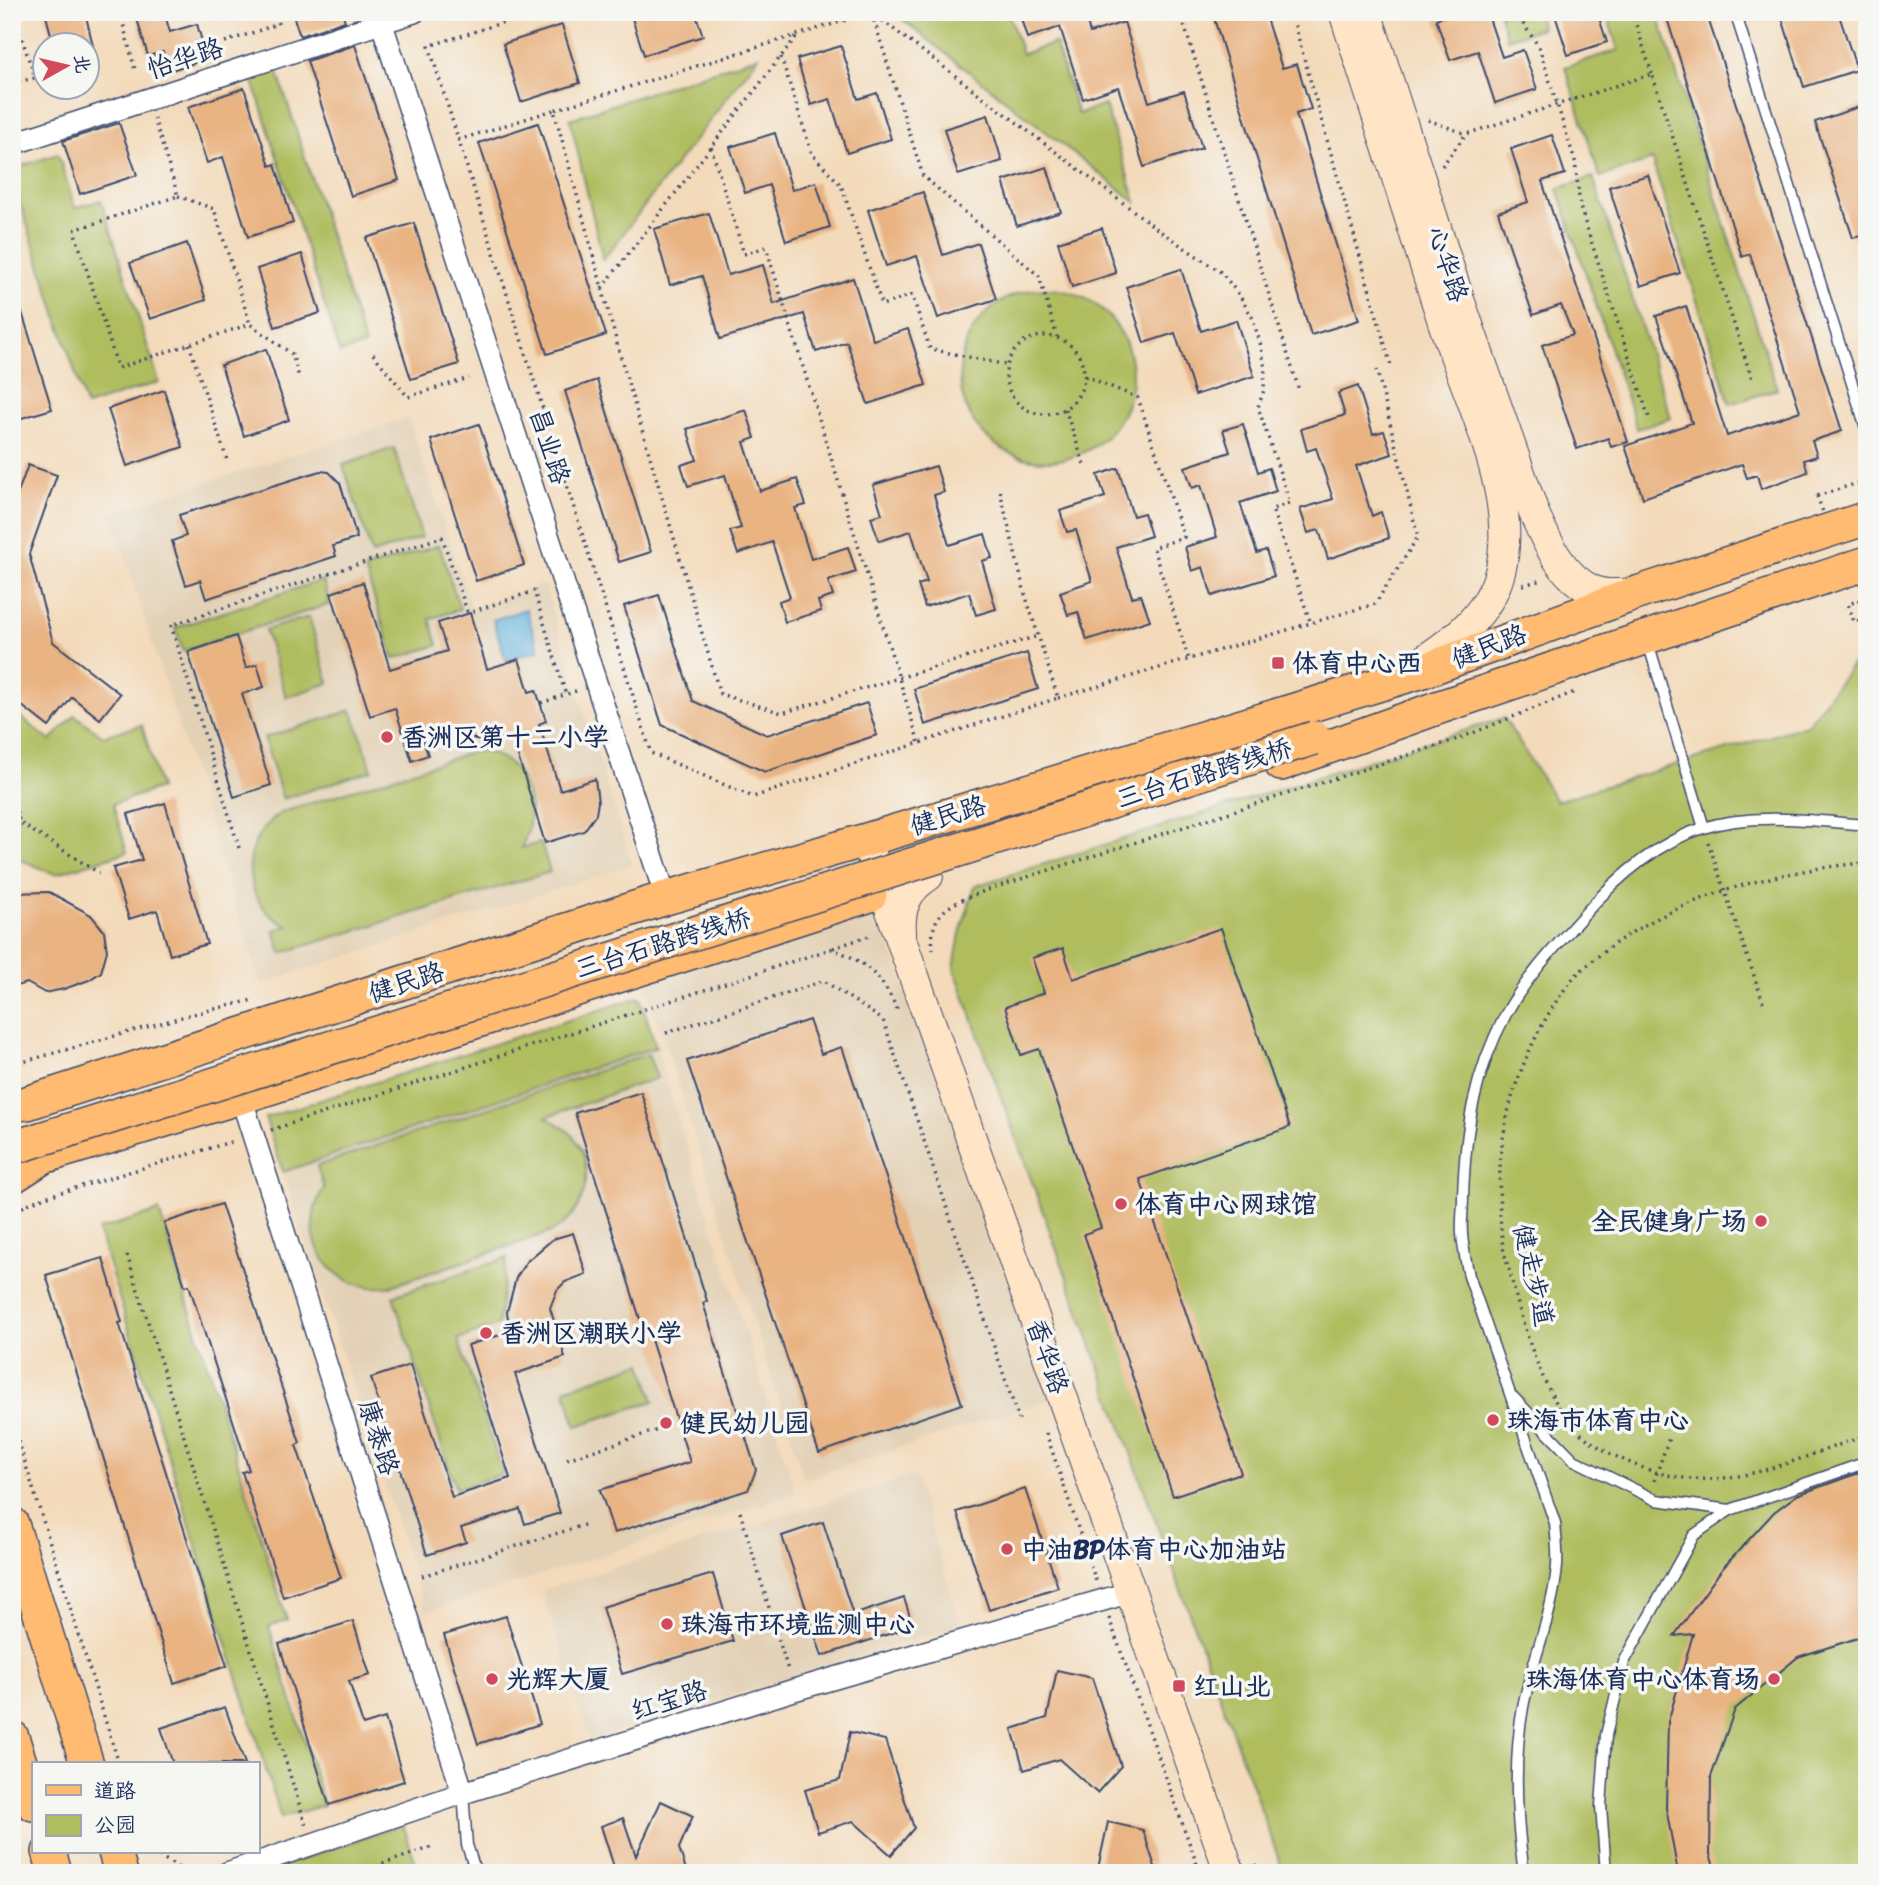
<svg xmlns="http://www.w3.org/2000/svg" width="1879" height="1885" font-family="Sriracha,'LXGW WenKai TC',sans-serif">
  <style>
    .built { fill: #e3d1b6 }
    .green { fill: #afbd5f; stroke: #65765e; stroke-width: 2 }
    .water { fill: #63b4de; stroke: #3f729e; stroke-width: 2 }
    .building { fill: #e9b382 }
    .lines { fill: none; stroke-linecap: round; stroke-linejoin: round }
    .lane-casing { stroke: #3b496c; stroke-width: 13 }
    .street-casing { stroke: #3b496c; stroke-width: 24 }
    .secondary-casing { stroke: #3b496c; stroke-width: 32 }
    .primary-casing { stroke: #3b496c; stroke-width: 36 }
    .path { stroke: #3b496c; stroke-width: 3.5; stroke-dasharray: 2 5; stroke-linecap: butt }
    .lane { stroke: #fff; stroke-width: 10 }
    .street { stroke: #fff; stroke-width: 21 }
    .secondary { stroke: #ffe4c6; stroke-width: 30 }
    .primary { stroke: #ffbb71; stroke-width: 33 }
    .primary-bridge-casing { stroke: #3b496c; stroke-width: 36; stroke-linecap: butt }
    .path-bridge { stroke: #3b496c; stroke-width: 3.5; stroke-dasharray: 2 5; stroke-linecap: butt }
    .primary-bridge { stroke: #ffbb71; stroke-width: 33 }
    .poi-dot { fill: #d1495b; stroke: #f6f6f2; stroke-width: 2.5 }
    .labels { text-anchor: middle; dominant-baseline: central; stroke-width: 7; stroke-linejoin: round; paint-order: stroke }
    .street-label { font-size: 26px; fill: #1b2f5e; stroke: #f6f6f2 }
    .poi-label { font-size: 26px; font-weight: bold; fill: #1b2f5e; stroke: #f6f6f2; text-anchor: start }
  </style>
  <rect width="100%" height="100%" fill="#f6f6f2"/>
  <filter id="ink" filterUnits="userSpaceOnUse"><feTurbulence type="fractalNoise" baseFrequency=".0143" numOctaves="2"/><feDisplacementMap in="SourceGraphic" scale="14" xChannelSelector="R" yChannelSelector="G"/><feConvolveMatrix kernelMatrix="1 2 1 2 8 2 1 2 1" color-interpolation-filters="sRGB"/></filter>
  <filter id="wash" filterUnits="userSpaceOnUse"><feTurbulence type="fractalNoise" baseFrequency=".00686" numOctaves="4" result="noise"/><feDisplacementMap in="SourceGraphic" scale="28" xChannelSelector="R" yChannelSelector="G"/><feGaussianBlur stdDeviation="1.57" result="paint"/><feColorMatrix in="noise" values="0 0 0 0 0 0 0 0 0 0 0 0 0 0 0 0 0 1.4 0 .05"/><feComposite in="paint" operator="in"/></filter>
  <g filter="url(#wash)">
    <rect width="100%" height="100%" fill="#f3daba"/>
    <g class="built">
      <polygon points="408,418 472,608 544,584 632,865 260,984 111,513"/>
      <polygon points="877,909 1049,1400 804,1479 646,984"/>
      <polygon points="640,997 796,1493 426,1612 265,1118"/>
      <polygon points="915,1475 961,1626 589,1740 542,1590"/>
    </g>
    <g class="green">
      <polygon points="1008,12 1022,54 1055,43 1078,114 1105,105 1136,202 894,13"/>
      <polygon points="1499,12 1537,12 1542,28 1507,39"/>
      <polygon points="1606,12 1657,12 1777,389 1730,404 1652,160 1600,177 1565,67 1618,50"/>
      <polygon points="759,56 603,260 570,119"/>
      <polygon points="275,64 365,345 340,353 250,72"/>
      <polygon points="58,154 75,208 101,200 159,382 86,406 12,178 12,169"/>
      <polygon points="1593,177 1671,418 1637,429 1558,189"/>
      <circle cx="1046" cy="375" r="86"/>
      <polygon points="394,448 422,537 372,554 343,465"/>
      <polygon points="439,545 460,609 430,619 438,645 394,659 365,569"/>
      <polygon points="323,580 330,604 183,651 175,628"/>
      <polygon points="309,617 329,683 286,697 265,630"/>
      <polygon points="1867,645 1867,1873 1284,1873 954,968 960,933 975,886 1504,718 1556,801 1807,725"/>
      <polygon points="12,710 50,741 75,715 103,736 142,725 160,788 113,804 127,852 55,874 16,858 12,850"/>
      <polygon points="352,710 372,770 283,799 264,738"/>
      <path d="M476,751C526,754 542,809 521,848L541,843L550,872L281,953L274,930L289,926C239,907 237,837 283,812Z"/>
      <polygon points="640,997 656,1047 283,1172 265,1118"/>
      <path d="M648,1054L657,1078L546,1117C555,1123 565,1127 573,1136C598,1167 586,1215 551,1232L391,1286C334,1297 292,1238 324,1188L317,1166Z"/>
      <polygon points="159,1211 287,1620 269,1626 324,1805 281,1818 98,1230"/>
      <polygon points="507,1258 498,1325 458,1339 503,1474 456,1489 393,1296"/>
      <polygon points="642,1363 654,1401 576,1426 565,1389"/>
      <polygon points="403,1824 419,1873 262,1873"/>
    </g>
    <polygon class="water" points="526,609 539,650 506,660 493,620"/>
    <g id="blocks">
      <g class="building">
        <polygon points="45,12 85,12 93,46 54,46"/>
        <polygon points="135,12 164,12 170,32 197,24 207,59 168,71 163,52 148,56"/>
        <polygon points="292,12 342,12 345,21 300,36"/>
        <polygon points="630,12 695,12 703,36 644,55"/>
        <polygon points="1019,12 1096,12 1097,16 1086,19 1090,33 1124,22 1149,102 1184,91 1202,148 1144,167 1118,87 1083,99 1060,27 1027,38"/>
        <polygon points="1212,12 1264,12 1282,68 1297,64 1311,109 1296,114 1359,320 1311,335"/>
        <polygon points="1456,12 1487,12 1502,57 1523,50 1537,89 1495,103 1478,51 1450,60 1436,19"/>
        <polygon points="1554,12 1597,12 1607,42 1568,55"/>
        <polygon points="1665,12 1706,12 1842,431 1812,441 1817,456 1804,460 1808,472 1761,489 1757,475 1747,478 1742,464 1643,498 1625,446 1692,423 1656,316 1686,306 1727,436 1800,411 1750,254 1742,257"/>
        <polygon points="1780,12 1838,12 1857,70 1804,87"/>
        <polygon points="562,25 580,83 521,102 503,44"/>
        <polygon points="355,45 399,180 351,196 307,61"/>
        <polygon points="841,46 858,99 877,93 891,139 847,153 830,99 811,105 797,59"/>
        <polygon points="244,88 270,166 275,164 293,223 248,237 223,157 207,163 188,107"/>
        <polygon points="1867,104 1867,234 1853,238 1815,122"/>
        <polygon points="988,115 1002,161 958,175 944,129"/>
        <polygon points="119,123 137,175 80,194 63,141"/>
        <polygon points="538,123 606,335 547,354 479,143"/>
        <polygon points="775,133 792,190 816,182 830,227 786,241 769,185 745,193 730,147"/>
        <polygon points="1552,135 1565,174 1542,181 1628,442 1611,447 1608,438 1577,449 1542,345 1573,335 1561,305 1533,315 1498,212 1528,202 1511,149"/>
        <polygon points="1047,167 1061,212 1017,226 1003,181"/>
        <polygon points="1648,175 1680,273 1641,286 1609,187"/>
        <polygon points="923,192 943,255 978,243 996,299 938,318 917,256 886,266 868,210"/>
        <polygon points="709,213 728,275 763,265 774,304 853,278 873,340 908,329 926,385 868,404 847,342 816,352 804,314 720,339 702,276 670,285 654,229"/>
        <polygon points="414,223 459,364 411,379 366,238"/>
        <polygon points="1102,228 1116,273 1072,287 1058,242"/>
        <polygon points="187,243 206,300 150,319 130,263"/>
        <polygon points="302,254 320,313 275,327 257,269"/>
        <polygon points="1181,269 1201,331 1236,320 1254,376 1195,395 1175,333 1144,343 1126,287"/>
        <polygon points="16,293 52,409 12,421 12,294"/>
        <polygon points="266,349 289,420 244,436 221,365"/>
        <polygon points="597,380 651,552 619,562 565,391"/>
        <polygon points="1358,386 1373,434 1384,431 1392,454 1356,466 1372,516 1381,512 1389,538 1328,559 1319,530 1308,533 1300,509 1333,499 1316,448 1307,451 1301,429 1345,415 1338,393"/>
        <polygon points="164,390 183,447 127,466 108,409"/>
        <polygon points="746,410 755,438 744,442 760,491 797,479 806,505 795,508 811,559 848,547 856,572 828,581 833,596 818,601 821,611 785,622 779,601 790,597 772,542 738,554 730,531 741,528 725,475 688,486 681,465 697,460 687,429"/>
        <polygon points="479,424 524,565 476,581 431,440"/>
        <polygon points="1243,424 1258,472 1269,468 1276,491 1240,503 1257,553 1266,550 1274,576 1212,596 1203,567 1192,571 1185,547 1217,537 1201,485 1192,488 1185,467 1230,452 1223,430"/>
        <polygon points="28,465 57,475 29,554 53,642 120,694 100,719 72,697 49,727 12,698 12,662 18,654 12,633 12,497 16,498"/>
        <polygon points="936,466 944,492 934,495 949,545 985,534 992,558 982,561 996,609 976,615 969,593 925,607 918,585 927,582 911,531 879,541 871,517 882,514 873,485"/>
        <polygon points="1118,468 1133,516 1144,513 1151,536 1116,547 1132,597 1141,595 1150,620 1087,640 1078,612 1068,615 1060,592 1092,581 1076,530 1067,532 1060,511 1105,497 1098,475"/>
        <polygon points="320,471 329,472 340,483 357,538 333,546 336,556 206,599 200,580 186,585 172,541 186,536 179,515"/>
        <polygon points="363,582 390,669 447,651 438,623 470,613 487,669 519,659 529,692 536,690 546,721 539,724 560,790 595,779 598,802 596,814 584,831 545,843 512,737 479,741 459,731 441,732 422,737 428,755 412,761 395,708 370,716 331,593"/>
        <polygon points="659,595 693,701 767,735 867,703 877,735 765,772 662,725 624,606"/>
        <polygon points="236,636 246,668 257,664 264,687 242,694 271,785 234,797 188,652"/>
        <polygon points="1027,653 1038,689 925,725 914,689"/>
        <polygon points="165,803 207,944 170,955 157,910 129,919 113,868 142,860 128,814"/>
        <polygon points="49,892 91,915 104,931 107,951 101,972 89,980 64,989 45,993 27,983 12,987 12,893"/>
        <polygon points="1221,928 1290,1127 1140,1179 1241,1473 1173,1496 1084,1234 1101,1228 1039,1049 1021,1055 1005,1007 1044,993 1032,958 1063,948 1073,979"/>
        <polygon points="809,1020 821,1054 842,1047 962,1404 819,1453 687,1061"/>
        <polygon points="641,1092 707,1301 703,1303 756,1470 748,1490 614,1533 600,1490 690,1462 645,1321 641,1322 575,1113"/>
        <polygon points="221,1204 300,1443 296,1445 341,1578 283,1597 242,1472 249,1470 189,1285 185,1286 164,1223"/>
        <polygon points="573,1233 586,1274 565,1282 557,1290 550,1308 565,1357 515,1374 560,1513 525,1524 520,1509 461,1528 466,1542 427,1555 371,1378 410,1365 452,1497 510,1478 468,1345 510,1332 507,1312 516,1278 526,1262 553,1239"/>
        <polygon points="103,1258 122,1322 119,1323 227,1666 174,1683 46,1275"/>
        <polygon points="1867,1470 1867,1635 1798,1657 1735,1709 1711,1777 1710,1854 1716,1873 1678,1873 1666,1808 1668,1722 1693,1634 1674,1636 1722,1569 1774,1512 1797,1495"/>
        <polygon points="1025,1489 1058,1587 989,1610 957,1512"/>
        <polygon points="823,1522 853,1615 904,1598 913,1626 822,1656 782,1536"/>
        <polygon points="713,1574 733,1641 622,1674 602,1607"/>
        <polygon points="506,1616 540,1724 478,1744 444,1635"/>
        <polygon points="353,1621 370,1675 349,1681 363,1725 385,1718 404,1781 329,1805 279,1644"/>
        <polygon points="1057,1670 1092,1678 1121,1766 1097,1793 1059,1759 1024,1770 1012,1729 1047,1718"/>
        <polygon points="225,1707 245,1764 173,1764 161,1728"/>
        <polygon points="850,1732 885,1740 914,1828 891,1855 853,1821 818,1832 805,1790 840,1780"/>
        <polygon points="661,1801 693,1816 679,1848 687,1873 616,1873 601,1826 623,1818 636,1856"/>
        <polygon points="1108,1822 1143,1830 1157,1873 1097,1873"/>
      </g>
    </g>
  </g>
  <g filter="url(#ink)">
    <use href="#blocks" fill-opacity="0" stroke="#3b496c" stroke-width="2"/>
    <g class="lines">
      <g class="lane-casing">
        <g id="lane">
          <polyline points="1735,12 1867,431"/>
          <polyline points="1647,639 1704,828"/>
          <polyline points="1513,1397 1574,1460 1656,1500 1730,1510"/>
          <polyline points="463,1793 467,1845 476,1873"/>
          <polyline points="12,1820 20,1796"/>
          <path d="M1524,1873C1516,1818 1513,1762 1523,1707C1532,1660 1553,1614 1557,1566C1558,1552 1556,1537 1555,1523L1469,1276C1466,1262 1463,1248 1462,1234C1461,1222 1463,1209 1463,1197C1465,1131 1474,1073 1506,1014C1526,978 1554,948 1581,918C1614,880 1655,843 1703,828C1755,812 1814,821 1867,825"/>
          <polyline points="1606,1873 1601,1806 1606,1735 1624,1662 1694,1535 1730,1510 1867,1462"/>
        </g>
      </g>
      <g class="street-casing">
        <g id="street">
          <polyline points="378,12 666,898"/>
          <polyline points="12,144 414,12"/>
          <polyline points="241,1097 463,1793"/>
          <polyline points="227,1873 463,1793 794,1690 1131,1592"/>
        </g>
      </g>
      <g class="secondary-casing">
        <g id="secondary">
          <path d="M1344,12C1377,115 1410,218 1443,322C1467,395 1520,496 1500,572C1489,615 1452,642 1417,665"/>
          <path d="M1366,12L1460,302L1534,513C1547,543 1563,578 1594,591C1606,596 1620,594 1633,593"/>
          <polyline points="866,840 1230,1873"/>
          <path d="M901,933C899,908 906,890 928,876"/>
        </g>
      </g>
      <g class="primary-casing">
        <g id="primary">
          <polyline points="1281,764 1437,708 1867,563"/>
          <polyline points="12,1105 27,1103 666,898 866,840 1420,672 1640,592 1867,518"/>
          <polyline points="12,1177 43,1157 241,1097 870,895"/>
          <polyline points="12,1524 87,1764"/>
          <polyline points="12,1737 33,1804"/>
          <polyline points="49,1852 55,1873"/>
          <polyline points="115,1852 121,1873"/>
        </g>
      </g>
      <g class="path">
        <polyline points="120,12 135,70"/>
        <polyline points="536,12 429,46 651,753 753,797 1058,698 1025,594 1000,491"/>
        <polyline points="871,12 1164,234 1222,273 1239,295 1252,317 1260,342 1265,368 1264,390 1258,407 1290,503 1272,509 1311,624"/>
        <polyline points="872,12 554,110 622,362 720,694 782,713 1038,636"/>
        <polyline points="1180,12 1299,390"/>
        <polyline points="1291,12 1391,366"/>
        <polyline points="1515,12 1539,47 1575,161 1580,207 1649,418"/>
        <polyline points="1632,12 1652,74"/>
        <polyline points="1862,12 1867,26"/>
        <polyline points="872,14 923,176 1039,276 1057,337"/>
        <polyline points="225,42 278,24 274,12"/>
        <polyline points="781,57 812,154 841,185 882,305 912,295 930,349 1007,365"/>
        <polyline points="12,83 35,78 13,12"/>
        <polyline points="154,118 178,196 74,230 118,368 250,324 292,354 299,377"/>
        <polyline points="1428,120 1466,134"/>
        <polyline points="458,140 554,110"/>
        <polyline points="711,147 744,254 766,247 919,743"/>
        <polyline points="1442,166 1466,134 1652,74 1752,379"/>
        <polyline points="178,196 214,209 250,324"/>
        <polyline points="602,288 796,37"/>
        <circle cx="1045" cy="375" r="39"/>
        <polyline points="189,344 227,460"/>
        <polyline points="373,354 408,397 469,378"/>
        <polyline points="1085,376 1138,398 1184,537 1153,548 1189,660"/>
        <polyline points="1065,409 1084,464"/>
        <polyline points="1817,496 1858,483"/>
        <polyline points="1523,585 1542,580"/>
        <polyline points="1867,598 1848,604 1854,622 1867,618"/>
        <polyline points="1058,698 1375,604 1418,537 1377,370"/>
        <polyline points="541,703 579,690"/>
        <polyline points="12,798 20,823 99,873"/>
        <polyline points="1708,842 1763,1002"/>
        <polyline points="239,848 171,625 442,537 467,611 474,611 534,591 566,695"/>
        <path d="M1867,863C1778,869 1665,900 1596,958C1588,965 1578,972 1571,981C1542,1017 1515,1075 1506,1122C1498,1160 1498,1200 1502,1239C1503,1252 1508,1265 1511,1277C1522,1323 1541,1390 1573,1426C1599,1454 1655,1477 1694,1479C1753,1482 1812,1453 1867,1435"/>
        <polyline points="833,948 872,935"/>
        <path d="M933,950C928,908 955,903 987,890L1458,739L1577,691"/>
        <polyline points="666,1033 824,981 883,1020 1019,1420"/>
        <polyline points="12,1065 189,1015 253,1000"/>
        <path d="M271,1130L831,949C864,959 883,978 897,1009"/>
        <polyline points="12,1217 25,1205 45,1197 234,1141"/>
        <polyline points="127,1255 306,1826"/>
        <polyline points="12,1421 119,1764"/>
        <polyline points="1046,1433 1096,1581"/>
        <polyline points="567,1459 664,1428"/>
        <polyline points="1654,1481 1670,1435"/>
        <polyline points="740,1512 788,1670"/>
        <polyline points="422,1576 587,1524"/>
        <polyline points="1109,1618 1200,1873"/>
        <polyline points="153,1852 187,1873"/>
        <polyline points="1255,1864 1258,1873"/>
        <polyline points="356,1873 433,1847"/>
      </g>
      <use href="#lane" class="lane"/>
      <use href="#street" class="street"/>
      <use href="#secondary" class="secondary"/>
      <use href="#primary" class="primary"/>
      <g class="primary-bridge-casing">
        <polyline id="primary-bridge" points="12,1148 1314,738"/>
      </g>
      <g class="path-bridge">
        <polyline points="1867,480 1858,483 1867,510"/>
        <polyline points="1817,496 1824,515"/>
      </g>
      <use href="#primary-bridge" class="primary-bridge"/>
    </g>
  </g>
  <g class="poi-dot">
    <rect x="1271" y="656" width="14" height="14" rx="3.5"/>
    <circle cx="387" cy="737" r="7"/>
    <circle cx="1121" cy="1204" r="7"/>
    <circle cx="1761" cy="1221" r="7"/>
    <circle cx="486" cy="1333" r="7"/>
    <circle cx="1493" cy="1420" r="7"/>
    <circle cx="666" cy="1423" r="7"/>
    <circle cx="1007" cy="1549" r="7"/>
    <circle cx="667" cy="1624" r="7"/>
    <circle cx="492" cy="1679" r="7"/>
    <circle cx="1774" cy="1679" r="7"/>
    <rect x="1172" y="1679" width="14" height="14" rx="3.5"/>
  </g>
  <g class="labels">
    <g class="street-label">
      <text transform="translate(185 58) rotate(-18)">怡华路</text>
      <text transform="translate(1448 264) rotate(72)">心华路</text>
      <text transform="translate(550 446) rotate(72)">昌业路</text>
      <text transform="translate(1489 646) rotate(-21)">健民路</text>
      <text transform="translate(1204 773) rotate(-17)">三台石路跨线桥</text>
      <text transform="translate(948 815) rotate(-17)">健民路</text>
      <text transform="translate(663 943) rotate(-17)">三台石路跨线桥</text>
      <text transform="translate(406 982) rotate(-18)">健民路</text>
      <text transform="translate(1534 1275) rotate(77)">健走步道</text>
      <text transform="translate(1048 1356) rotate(71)">香华路</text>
      <text transform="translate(379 1437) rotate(72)">康泰路</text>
      <text transform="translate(669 1700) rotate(-17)">红宝路</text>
    </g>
    <g class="poi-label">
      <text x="1292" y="663">体育中心西</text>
      <text x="401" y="737">香洲区第十二小学</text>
      <text x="1135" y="1204">体育中心网球馆</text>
      <text x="1747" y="1221" text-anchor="end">全民健身广场</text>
      <text x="500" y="1333">香洲区潮联小学</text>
      <text x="1507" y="1420">珠海市体育中心</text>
      <text x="680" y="1423">健民幼儿园</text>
      <text x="1021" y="1549">中油BP体育中心加油站</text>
      <text x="681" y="1624">珠海市环境监测中心</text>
      <text x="506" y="1679">光辉大厦</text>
      <text x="1760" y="1679" text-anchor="end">珠海体育中心体育场</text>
      <text x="1193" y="1686">红山北</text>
    </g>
  </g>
  <rect width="1879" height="1885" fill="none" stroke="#f6f6f2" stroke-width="42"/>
  <rect x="32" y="1762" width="228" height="91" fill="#f6f6f2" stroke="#9ea6b7" stroke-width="2"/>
  <rect x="46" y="1785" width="35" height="10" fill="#ffbb71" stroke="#9ea6b7" stroke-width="2"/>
  <text x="94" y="1798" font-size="21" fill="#1b2f5e">道路</text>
  <rect x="46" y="1815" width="35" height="21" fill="#afbd5f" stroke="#9ea6b7" stroke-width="2"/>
  <text x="94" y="1832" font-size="21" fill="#1b2f5e">公园</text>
  <g transform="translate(66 66) rotate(82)"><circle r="33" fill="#f6f6f2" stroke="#9ea6b7" stroke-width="2"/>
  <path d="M0-5L12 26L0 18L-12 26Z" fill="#d1495b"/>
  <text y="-10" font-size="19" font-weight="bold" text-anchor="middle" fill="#1b2f5e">北</text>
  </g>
</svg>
